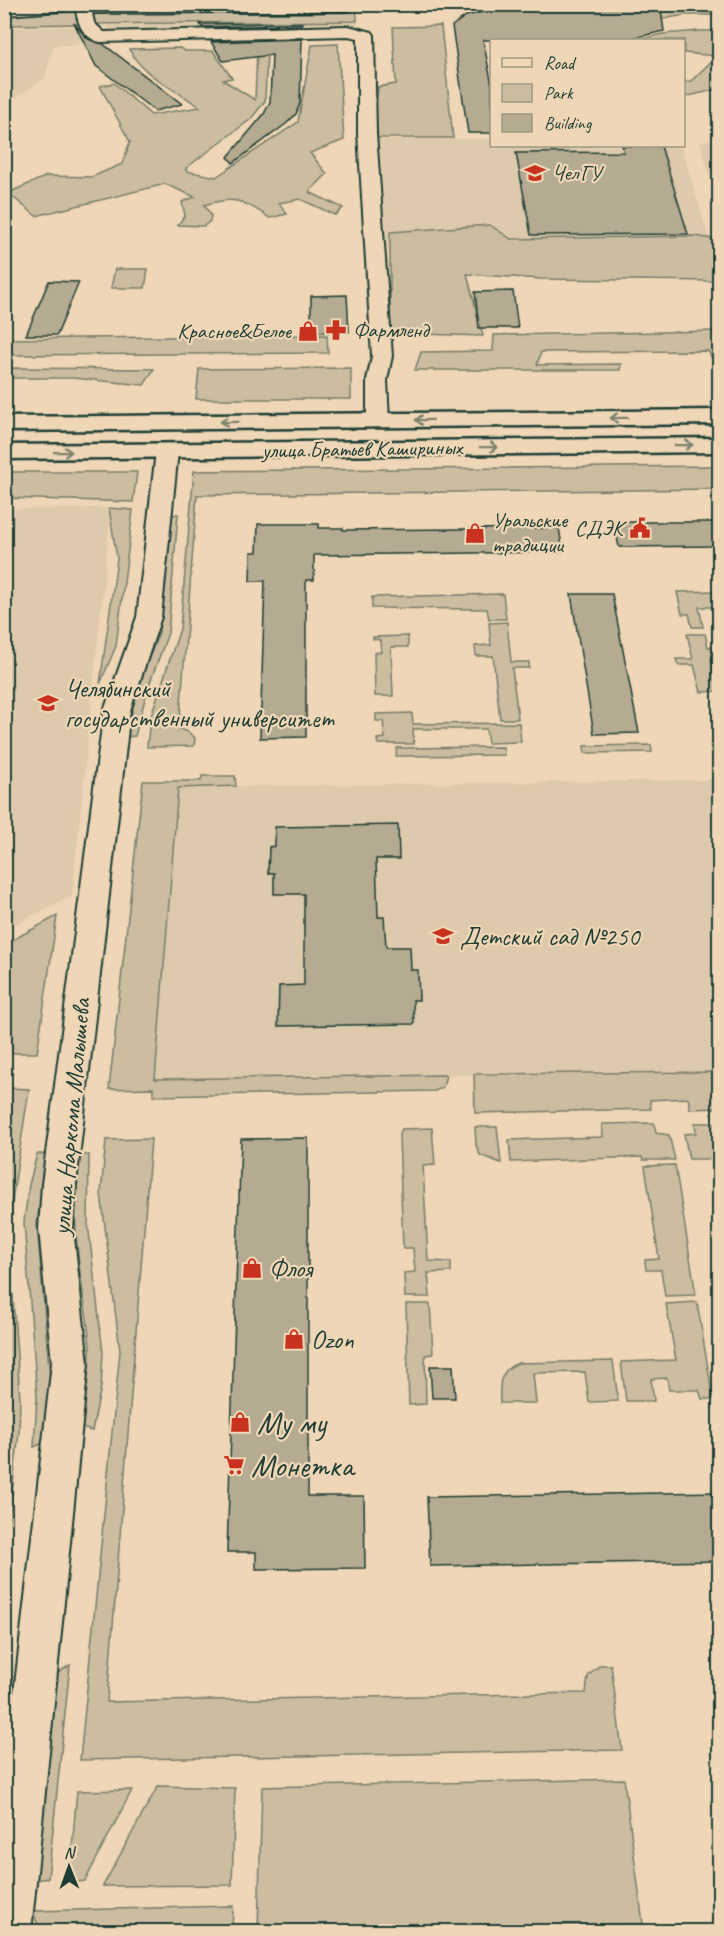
<svg xmlns="http://www.w3.org/2000/svg" width="724" height="1936" font-family="Caveat,sans-serif">
  <style>
    .built { fill: #ddc9ab }
    .green { fill: #ccbda1; stroke: #767d6a; stroke-width: 1.5 }
    .building { fill: #b4ab92; stroke: #1f3d34; stroke-width: 1.5 }
    .lines { fill: none; stroke-linecap: round; stroke-linejoin: round }
    .minor-casing { stroke: #1f3d34; stroke-width: 4 }
    .major-casing { stroke: #1f3d34; stroke-width: 5 }
    .minor { fill: #eed6b6; fill-rule: evenodd }
    .major { fill: #eed6b6; fill-rule: evenodd }
    .oneway { stroke: #7c826e }
    .labels { text-anchor: middle; dominant-baseline: central; stroke-width: 4.5; stroke-linejoin: round; paint-order: stroke }
    .far-poi-label { font-size: 22px; fill: #1f3d34; stroke: #eed6b6; text-anchor: start }
    .far-street-label { font-size: 22px; fill: #1f3d34; stroke: #eed6b6 }
    .poi-label { font-size: 26px; fill: #1f3d34; stroke: #eed6b6; text-anchor: start }
    .street-label { font-size: 26px; fill: #1f3d34; stroke: #eed6b6 }
    .near-poi-label { font-size: 32px; fill: #1f3d34; stroke: #eed6b6; text-anchor: start }
  </style>
  <rect width="100%" height="100%" fill="#eed6b6"/>
  <filter id="ink" filterUnits="userSpaceOnUse"><feTurbulence type="fractalNoise" baseFrequency=".0167" numOctaves="2"/><feDisplacementMap in="SourceGraphic" scale="12" xChannelSelector="R" yChannelSelector="G"/><feConvolveMatrix kernelMatrix="1 2 1 2 8 2 1 2 1" color-interpolation-filters="sRGB"/></filter>
  <g filter="url(#ink)">
    <g class="built">
      <polygon points="357,21 358,28 107,31 108,25"/>
      <polygon points="5,27 82,27 79,45 54,45 45,78 5,105"/>
      <polygon points="719,138 720,138 719,206 700,142"/>
      <polygon points="491,139 492,146 681,146 712,248 387,250 379,140"/>
      <polygon points="111,508 72,896 5,929 5,509"/>
      <polygon points="715,780 720,802 719,1071 155,1079 178,787"/>
    </g>
    <g class="green">
      <polygon points="356,4 357,21 5,25 4,5"/>
      <polygon points="592,4 719,5 719,15 685,15 589,32"/>
      <polygon points="441,26 453,138 373,138 378,87 396,84 393,27"/>
      <polygon points="700,31 719,31 719,89 684,97 684,82 691,81 717,56 684,53 684,40 638,40 663,34"/>
      <path d="M338,44L344,140L310,153L327,174L309,192L343,208L335,215L300,199L279,203L287,214L270,218C243,201 236,195 204,205L211,215L210,221L204,226L178,225L185,215L182,202L195,197L165,184L36,216L8,193L47,176L92,177L122,164L130,142L100,86L114,83L151,115L200,107C176,89 143,77 129,49L180,48L185,51H213L232,78L223,80L255,100L257,50H267L265,101L251,119L186,168V171L216,177L298,122L312,45Z"/>
      <polygon points="490,225 511,239 694,236 719,240 719,281 541,279 467,274 483,336 390,333 390,232"/>
      <polygon points="115,269 148,269 145,288 111,288"/>
      <polygon points="719,331 719,368 717,368 708,351 541,352 537,365 621,364 620,370 415,370 421,352 493,351 494,335"/>
      <polygon points="327,335 328,353 5,355 5,339"/>
      <polygon points="5,368 154,369 144,385 73,378 6,378 5,387"/>
      <polygon points="351,368 351,399 196,399 199,369"/>
      <polygon points="719,466 719,489 197,495 179,729 188,732 195,738 194,746 147,747 150,719 180,629 194,471"/>
      <polygon points="5,472 137,472 133,502 5,498"/>
      <polygon points="109,508 133,510 116,646 100,684 117,559"/>
      <polygon points="178,514 168,633 148,688 135,736 126,737 137,690 159,632 170,515"/>
      <polygon points="719,591 719,607 699,607 703,627 692,627 689,614 682,614 677,592"/>
      <polygon points="503,594 506,619 489,619 487,609 372,608 372,597"/>
      <polygon points="507,622 511,662 529,662 529,668 512,668 518,719 500,719 493,656 476,656 475,646 491,645 489,623"/>
      <polygon points="687,634 705,634 708,647 719,647 719,659 711,659 718,691 701,692 694,665 678,665 676,659 693,659"/>
      <polygon points="408,636 408,647 391,647 393,696 375,696 374,653 381,652 380,640 373,639 373,637"/>
      <polygon points="412,713 413,724 519,723 521,742 488,743 486,729 413,729 414,744 378,744 377,739 385,738 383,721 376,721 376,714"/>
      <polygon points="651,745 652,752 585,753 584,746"/>
      <polygon points="503,747 504,755 396,756 397,748"/>
      <polygon points="202,776 235,776 236,786 178,788 155,1079 446,1075 443,1087 435,1091 153,1096 153,1088 109,1089 143,781 201,781"/>
      <polygon points="57,916 37,1053 5,1053 5,944"/>
      <polygon points="719,1072 719,1108 690,1109 688,1098 650,1100 651,1109 475,1113 474,1074"/>
      <polygon points="5,1088 29,1089 8,1227 20,1398 19,1433 5,1551"/>
      <polygon points="654,1123 656,1133 669,1135 675,1160 643,1160 642,1157 511,1162 509,1140 603,1137 602,1124"/>
      <polygon points="695,1123 719,1123 719,1159 689,1159 684,1134 696,1133"/>
      <polygon points="475,1127 497,1127 501,1163 480,1155 476,1145"/>
      <polygon points="432,1128 435,1165 423,1166 428,1261 451,1262 451,1272 428,1273 430,1297 405,1297 404,1273 415,1272 413,1248 403,1248 399,1135 402,1129"/>
      <polygon points="151,1139 107,1702 586,1693 588,1676 600,1665 611,1665 622,1750 80,1760 120,1351 101,1193 106,1140"/>
      <polygon points="37,1154 47,1154 37,1223 50,1380 46,1442 34,1447 37,1396 24,1222 29,1185"/>
      <path d="M77,1155H89L88,1223L103,1353L101,1387L92,1431L82,1428C81,1402 91,1376 90,1349C88,1314 79,1279 77,1243C74,1214 76,1185 77,1155Z"/>
      <polygon points="675,1165 696,1295 665,1296 661,1270 646,1270 645,1260 659,1259 645,1166"/>
      <polygon points="697,1302 713,1399 702,1399 699,1390 669,1390 667,1378 651,1379 654,1401 626,1401 621,1362 676,1360 666,1304"/>
      <polygon points="406,1304 430,1304 433,1354 425,1355 426,1404 409,1405"/>
      <path d="M613,1361L618,1401L589,1402L585,1372L533,1373L536,1403H500C499,1384 499,1370 518,1363Z"/>
      <polygon points="70,1665 48,1878 35,1880 56,1674"/>
      <polygon points="624,1779 643,1924 258,1931 262,1787"/>
      <polygon points="158,1786 235,1788 232,1885 103,1886"/>
      <polygon points="132,1790 85,1881 69,1883 77,1791"/>
      <polygon points="233,1906 232,1932 41,1931 32,1911"/>
    </g>
    <g class="building">
      <polygon points="517,4 660,4 664,31 624,40 483,40 492,85 492,133 468,133 452,26 466,16"/>
      <polygon points="74,23 88,39 103,44 182,104 155,111 96,66"/>
      <polygon points="303,23 302,25 202,27 200,24"/>
      <polygon points="302,39 300,103 296,114 286,124 233,163 228,157 264,114 270,102 272,55 223,61 211,42"/>
      <polygon points="622,146 661,146 688,234 531,235 516,153 624,152"/>
      <polygon points="49,281 79,282 57,335 26,335"/>
      <polygon points="513,291 518,328 479,328 475,292"/>
      <polygon points="347,295 349,332 311,332 311,296"/>
      <polygon points="614,522 720,522 720,546 619,547"/>
      <polygon points="258,524 319,524 319,528 343,528 343,530 559,528 563,552 314,555 314,580 306,580 306,737 260,738 265,581 250,581 251,552 257,552"/>
      <polygon points="571,594 612,594 639,733 594,734"/>
      <polygon points="398,825 399,859 376,859 378,917 384,917 386,947 410,947 411,970 418,970 419,1000 413,1000 414,1024 278,1026 279,986 304,985 304,894 274,894 274,873 268,873 269,847 275,846 275,827"/>
      <polygon points="308,1138 308,1496 364,1496 365,1568 256,1569 256,1552 227,1552 241,1139"/>
      <polygon points="430,1366 453,1366 455,1398 432,1398"/>
      <polygon points="720,1492 720,1561 430,1566 427,1497"/>
    </g>
    <g class="lines">
      <g class="minor-casing">
        <g id="minor">
          <path d="M354,4L352,9L347,11L92,13L94,23L104,32L348,26L372,32L374,35L376,133L392,356L387,380L389,421L386,426L378,427L370,426L367,421V380L372,356L358,133V38L348,36L100,42C84,38 78,25 76,10L4,15V5L19,4Z"/>
          <polygon points="167,444 175,446 178,451 161,617 130,711 76,1184 73,1229 88,1363 31,1932 4,1932 4,1780 52,1363 39,1229 42,1184 104,711 137,617 156,451 159,446"/>
        </g>
      </g>
      <g class="major-casing">
        <g id="major">
          <polygon points="720,410 720,424 4,431 4,417"/>
          <polygon points="720,438 720,452 4,459 4,445"/>
        </g>
      </g>
      <use href="#minor" class="minor"/>
      <use href="#major" class="major"/>
    </g>
    <defs><path id="oneway-shaft" d="M-6 0H5M1.5-3L5.5 0L1.5 3" fill="none" stroke-width="1.6" stroke-linecap="round" stroke-linejoin="round" transform="scale(1.5)"/></defs>
    <g class="oneway">
      <use href="#oneway-shaft" transform="translate(619 418) rotate(179)"/>
      <use href="#oneway-shaft" transform="translate(424 420) rotate(179)"/>
      <use href="#oneway-shaft" transform="translate(229 422) rotate(179)"/>
      <use href="#oneway-shaft" transform="translate(684 445) rotate(-1)"/>
      <use href="#oneway-shaft" transform="translate(489 447) rotate(-1)"/>
      <use href="#oneway-shaft" transform="translate(63 452) rotate(-1)"/>
    </g>
  </g>
  <defs>
    <g id="university-bare" transform="scale(1.62)"><path d="M0-5L7-2L0 1L-7-2ZM-4 1L0 2.5L4 1V4Q0 6-4 4Z" fill="#c8321e" stroke="#eed6b6" stroke-width="2.5" paint-order="stroke"/></g>
    <g id="pharmacy-bare" transform="scale(1.62)"><path d="M-2-6h4v4h4v4h-4v4h-4v-4h-4v-4h4Z" fill="#c8321e" stroke="#eed6b6" stroke-width="2.5" paint-order="stroke"/></g>
    <g id="shop-bare" transform="scale(1.62)"><path d="M-5-2.5h2.3a2.7 3.5 0 0 1 5.4 0H5L5.5 6h-11ZM-1.5-2.5h3a1.5 2.3 0 0 0-3 0Z" fill="#c8321e" stroke="#eed6b6" stroke-width="2.5" paint-order="stroke"/></g>
    <g id="civic-bare" transform="scale(1.62)"><path d="M-.6-6.5H3V-4.5H.6V-3L4-1V1h2V6H-6V1h2V-1L-.6-3ZM-1.2 2.5V6h2.4V2.5Z" fill="#c8321e" stroke="#eed6b6" stroke-width="2.5" paint-order="stroke"/></g>
    <g id="school-bare" transform="scale(1.62)"><path d="M0-5L7-2L0 1L-7-2ZM-4 1L0 2.5L4 1V4Q0 6-4 4Z" fill="#c8321e" stroke="#eed6b6" stroke-width="2.5" paint-order="stroke"/></g>
    <g id="supermarket-bare" transform="scale(1.62)"><path d="M-6-5.5h2.5l.6 2H6L4.5 2H-2.5L-4.4-4H-6ZM-1.5 3.2a1.3 1.3 0 1 0 .1 0ZM3 3.2a1.3 1.3 0 1 0 .1 0Z" fill="#c8321e" stroke="#eed6b6" stroke-width="2.5" paint-order="stroke"/></g>
  </defs>
  <g fill-rule="evenodd">
    <use href="#university-bare" x="535" y="173"/>
    <use href="#pharmacy-bare" x="336" y="330"/>
    <use href="#shop-bare" x="308" y="331"/>
    <use href="#civic-bare" x="640" y="528"/>
    <use href="#shop-bare" x="475" y="533"/>
    <use href="#university-bare" x="48" y="703"/>
    <use href="#school-bare" x="443" y="936"/>
    <use href="#shop-bare" x="252" y="1268"/>
    <use href="#shop-bare" x="294" y="1339"/>
    <use href="#shop-bare" x="240" y="1422"/>
    <use href="#supermarket-bare" x="234" y="1465"/>
  </g>
  <g class="labels">
    <g class="far-poi-label">
      <text x="552" y="173">ЧелГУ</text>
      <text x="353" y="330">Фармленд</text>
      <text x="291" y="331" text-anchor="end">Красное&amp;Белое</text>
      <text x="492" y="520">Уральские<tspan x="492" dy="25">традиции</tspan></text>
      <text x="623" y="528" text-anchor="end">СДЭК</text>
    </g>
    <g class="far-street-label">
      <text transform="translate(362 449) rotate(-1)">улица Братьев Кашириных</text>
    </g>
    <g class="poi-label">
      <text x="65" y="688">Челябинский<tspan x="65" dy="30">государственный университет</tspan></text>
      <text x="460" y="936">Детский сад №250</text>
      <text x="269" y="1268">Флоя</text>
      <text x="311" y="1339">Ozon</text>
    </g>
    <g class="street-label">
      <text transform="translate(71 1117) rotate(-85)">улица Наркома Малышева</text>
    </g>
    <g class="near-poi-label">
      <text x="257" y="1422">Му му</text>
      <text x="251" y="1465">Монетка</text>
    </g>
  </g>
  <rect width="724" height="1936" fill="none" stroke="#eed6b6" stroke-width="24"/>
  <rect x="12" y="12" width="700" height="1912" fill="none" stroke="#1f3d34" stroke-width="2" filter="url(#ink)"/>
  <rect x="490" y="39" width="195" height="108" fill="#eed6b6" stroke="#9b9982" stroke-width="1.5"/>
  <rect x="502" y="58" width="30" height="9" fill="#eed6b6" stroke="#9b9982" stroke-width="1.5"/>
  <text x="544" y="69" font-size="18" fill="#1f3d34">Road</text>
  <rect x="502" y="84" width="30" height="18" fill="#ccbda1" stroke="#9b9982" stroke-width="1.5"/>
  <text x="544" y="99" font-size="18" fill="#1f3d34">Park</text>
  <rect x="502" y="114" width="30" height="18" fill="#b4ab92" stroke="#9b9982" stroke-width="1.5"/>
  <text x="544" y="129" font-size="18" fill="#1f3d34">Building</text>
  <g transform="translate(69 1867) rotate(359)" stroke="#eed6b6" stroke-width="4.5" paint-order="stroke">
  <path d="M0-4.5L10 22L0 15L-10 22Z" fill="#1f3d34"/>
  <text y="-9" font-size="16" font-weight="bold" text-anchor="middle" fill="#1f3d34">N</text>
  </g>
</svg>
